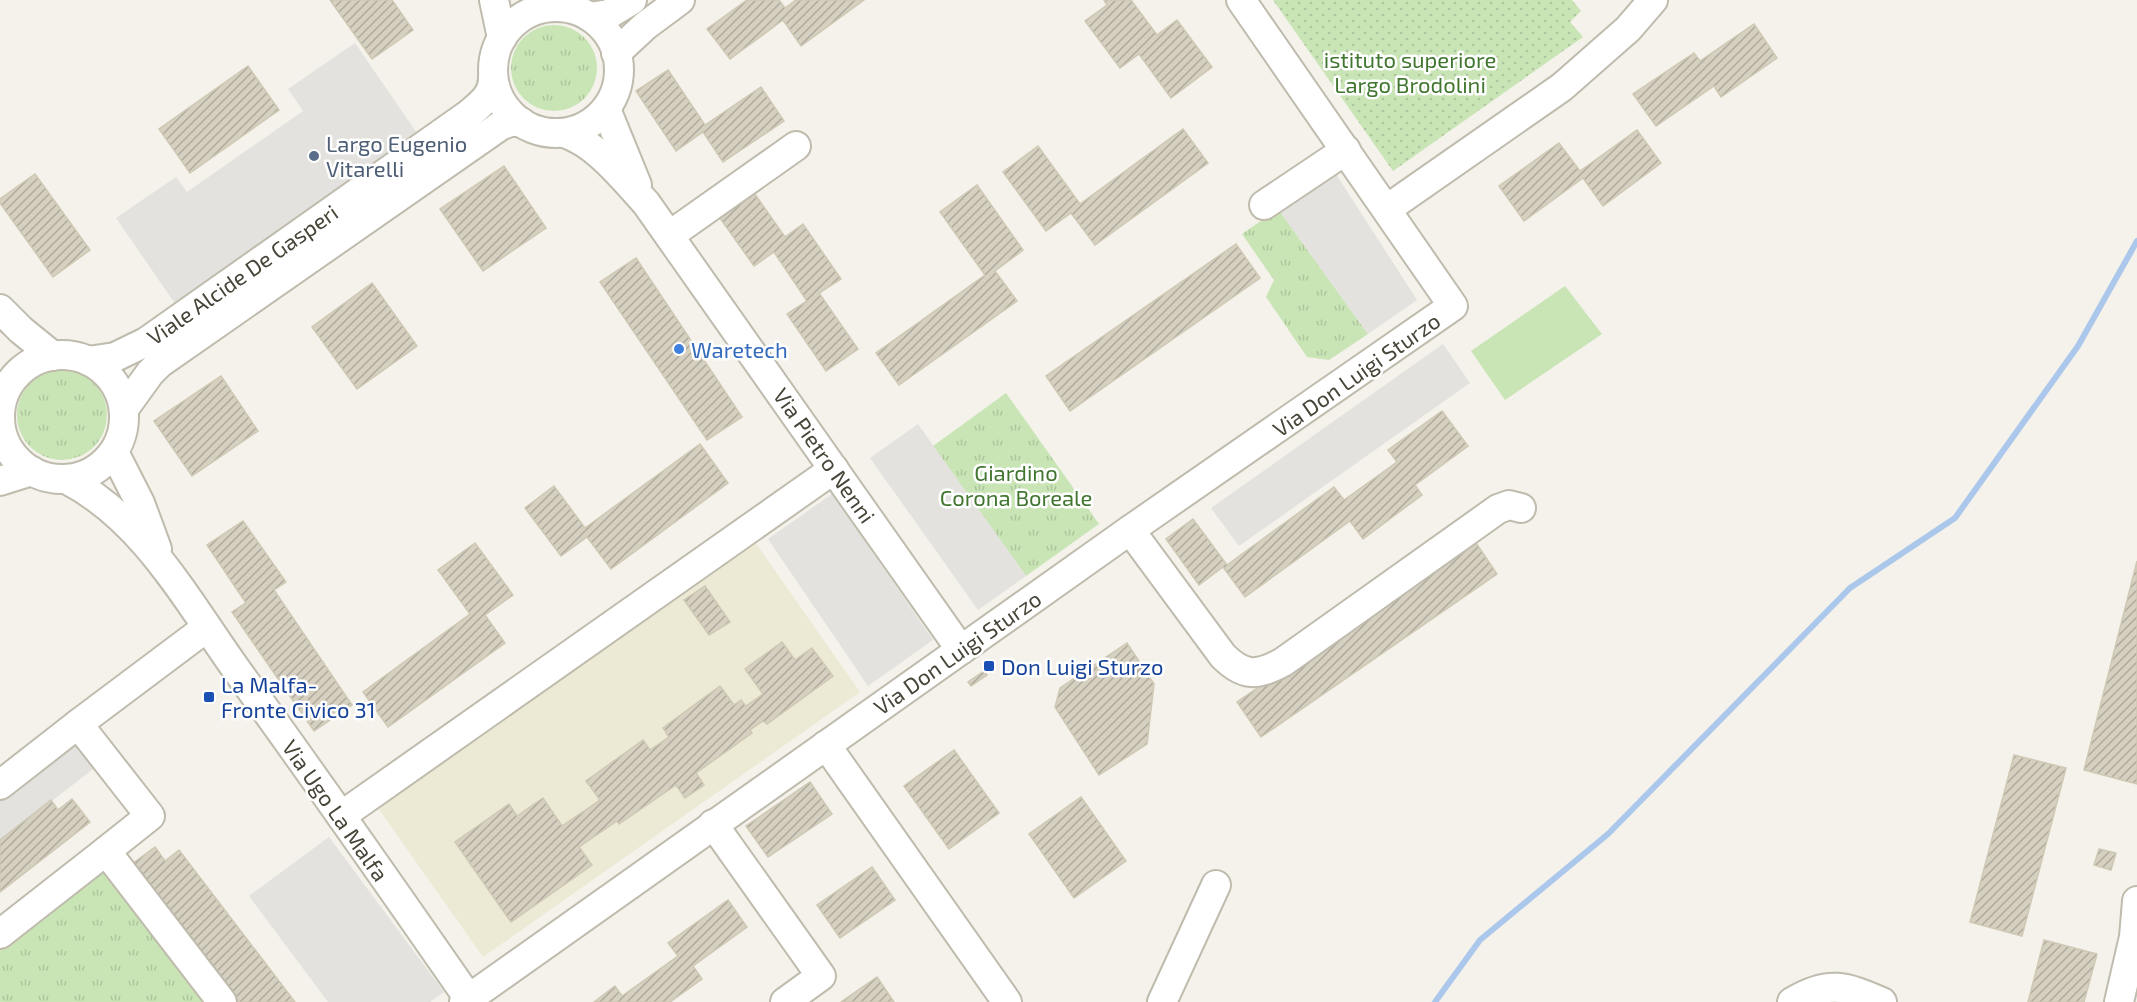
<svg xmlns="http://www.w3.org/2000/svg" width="2137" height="1002" font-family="'Exo 2',sans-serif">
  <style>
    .education { fill: #ece9d5 }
    .grass { fill: url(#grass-tufts) }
    .garden { fill: url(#garden-dots) }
    .pitch { fill: #c9e5b6 }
    .parking { fill: #e3e2de }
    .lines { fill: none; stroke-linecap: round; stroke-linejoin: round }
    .stream { stroke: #abc8ec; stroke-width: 6 }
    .building { fill: url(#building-hatch); stroke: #cfc8b4; stroke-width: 1.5 }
    .minor-casing { stroke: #bfbbad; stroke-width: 32 }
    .minor { stroke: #fff; stroke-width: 28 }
    .service-dot { fill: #5c6f8a; stroke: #fff; stroke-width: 2 }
    .shop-dot { fill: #3f7fe0; stroke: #fff; stroke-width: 2 }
    .transit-dot { fill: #1a4fb4; stroke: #fff; stroke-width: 2 }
    .labels { text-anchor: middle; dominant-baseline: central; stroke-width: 5; stroke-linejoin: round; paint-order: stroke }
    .park-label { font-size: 22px; fill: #40762f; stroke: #fff }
    .service-label { font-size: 22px; fill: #4e5e75; stroke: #fff; text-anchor: start }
    .street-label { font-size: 22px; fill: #474438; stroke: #fff }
    .shop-label { font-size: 22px; fill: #366cbe; stroke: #fff; text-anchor: start }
    .transit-label { font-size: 22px; fill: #164399; stroke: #fff; text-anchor: start }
  </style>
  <defs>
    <pattern id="grass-tufts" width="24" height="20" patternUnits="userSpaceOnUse" patternTransform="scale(1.5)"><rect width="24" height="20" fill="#c9e5b6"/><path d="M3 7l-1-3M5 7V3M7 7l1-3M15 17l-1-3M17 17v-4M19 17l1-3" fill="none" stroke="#aec69d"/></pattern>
    <pattern id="garden-dots" width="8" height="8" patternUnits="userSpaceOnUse" patternTransform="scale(1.5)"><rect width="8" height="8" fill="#c9e5b6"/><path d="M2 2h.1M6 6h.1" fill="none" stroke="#aec69d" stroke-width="1.8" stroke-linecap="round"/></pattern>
    <pattern id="building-hatch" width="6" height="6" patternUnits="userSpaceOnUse" patternTransform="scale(1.5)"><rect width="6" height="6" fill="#d5d0c0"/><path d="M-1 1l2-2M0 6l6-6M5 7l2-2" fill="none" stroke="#afaa9d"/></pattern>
  </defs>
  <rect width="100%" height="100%" fill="#f4f2ea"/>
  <polygon class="education" points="755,542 860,692 483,957 378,808"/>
  <g class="grass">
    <circle cx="554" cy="68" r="43"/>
    <polygon points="1278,209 1368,334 1329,360 1307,357 1266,297 1274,280 1242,234"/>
    <circle cx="62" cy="415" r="45"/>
    <polygon points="1006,393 1099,524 1026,576 933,446"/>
    <polygon points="104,866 211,1002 0,1002 0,947"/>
  </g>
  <polygon class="garden" points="1273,0 1572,0 1581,11 1570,22 1583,37 1393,171"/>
  <polygon class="pitch" points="1565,286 1602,334 1505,400 1471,351"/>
  <g class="parking">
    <polygon points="355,43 419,136 176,305 116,218 176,177 187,192 303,111 288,89"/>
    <polygon points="1334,171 1417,300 1368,334 1278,209"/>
    <polygon points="1443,344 1470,383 1239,546 1211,508"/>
    <polygon points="918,424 1026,576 978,610 870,458"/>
    <polygon points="832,494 933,640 868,686 768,539"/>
    <polygon points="70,730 97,766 0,841 0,785"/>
    <polygon points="329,837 444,992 430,1002 328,1002 249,896"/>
  </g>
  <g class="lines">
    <polyline class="stream" points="1435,1002 1480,940 1608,834 1850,588 1955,518 2078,346 2137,241"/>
  </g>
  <g class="building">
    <polygon points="330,0 392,0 413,30 372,59"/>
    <polygon points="747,0 779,0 785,8 796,0 864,0 801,46 783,20 730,59 707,29"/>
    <polygon points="1104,0 1131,0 1157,35 1177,20 1212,67 1171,98 1139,54 1120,68 1085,21 1107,5"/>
    <polygon points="1754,24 1777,58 1721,97 1714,86 1656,126 1633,94 1694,53 1700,61"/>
    <polygon points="248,66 279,110 190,173 159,129"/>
    <polygon points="668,70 705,125 761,87 784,121 723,162 703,132 676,151 636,91"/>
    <polygon points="1183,129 1208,163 1095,245 1071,213 1046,231 1003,172 1038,146 1080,204"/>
    <polygon points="1637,130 1661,163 1603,206 1583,178 1524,221 1499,186 1559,143 1580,171"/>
    <polygon points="504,166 546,228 483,271 440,209"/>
    <polygon points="35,174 90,250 53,277 0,203 0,199"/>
    <polygon points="977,185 1023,250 995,271 1017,301 899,385 876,353 985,275 940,212"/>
    <polygon points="752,190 785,237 803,224 841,279 819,293 858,349 826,371 787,314 807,301 774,252 754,266 717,214"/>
    <polygon points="1236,244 1260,278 1070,411 1046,376"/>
    <polygon points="636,258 742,417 707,440 600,282"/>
    <polygon points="372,283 417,346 357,389 312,327"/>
    <polygon points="221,376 258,431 192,476 154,421"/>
    <polygon points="1442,411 1468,446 1415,485 1422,495 1363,539 1350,521 1245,597 1223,567 1199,585 1166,539 1193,519 1227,565 1334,487 1344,500 1397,462 1388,450"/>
    <polygon points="700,444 728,483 611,569 587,537 561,556 525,508 554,486 585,528"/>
    <polygon points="243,521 286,582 274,590 352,705 314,731 232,612 246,603 207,545"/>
    <polygon points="1474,540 1497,574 1261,737 1237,702"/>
    <polygon points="475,543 513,595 485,615 505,643 388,727 363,692 470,614 438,570"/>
    <polygon points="2137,561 2137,784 2084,770"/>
    <polygon points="705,586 730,622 709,635 684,600"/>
    <polygon points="782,642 795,660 812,648 833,676 767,724 763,721 750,730 752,733 696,773 704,785 685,798 676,785 619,824 617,821 579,847 592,865 511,922 455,842 509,804 517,816 543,798 562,826 600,800 586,781 643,740 650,750 669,737 663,728 720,686 734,705 741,700 746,706 763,694 745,669"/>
    <polygon points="1127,643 1154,684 1147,744 1099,775 1055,707 1060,688"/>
    <polygon points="984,671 987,675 971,686 968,682"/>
    <polygon points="954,750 999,813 949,849 904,786"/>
    <polygon points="2014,755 2066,768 2022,936 1970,922"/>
    <polygon points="810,782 832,814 768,857 746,826"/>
    <polygon points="1081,797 1126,861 1074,898 1029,834"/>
    <polygon points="72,799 90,822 0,892 0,840 51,800 58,810"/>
    <polygon points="155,847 165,861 179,850 295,1002 232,1002 128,867"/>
    <polygon points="2099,849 2116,853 2111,870 2094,865"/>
    <polygon points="872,867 895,900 840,938 817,905"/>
    <polygon points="728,900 747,927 693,966 702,979 670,1002 594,1002 615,986 622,996 678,956 668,943"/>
    <polygon points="2044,940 2097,954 2084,1002 2028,1002"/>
    <polygon points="877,977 894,1002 841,1002"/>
  </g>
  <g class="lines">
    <g class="minor-casing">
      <g id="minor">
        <polyline points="494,0 502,38"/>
        <circle cx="556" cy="70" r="63"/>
        <polyline points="590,17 609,14 632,0"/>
        <polyline points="616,53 645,26 680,0"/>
        <polyline points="606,109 637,185"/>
        <path d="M564,133C596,143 624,179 646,203L961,650"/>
        <polyline points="1264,205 1346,150"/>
        <polyline points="1387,209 1562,87 1628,29 1653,0"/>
        <polyline points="670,235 796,146"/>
        <polyline points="0,309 21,330 53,356"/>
        <circle cx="62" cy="417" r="62"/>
        <path d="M88,361L115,357L146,342L469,114C482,103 493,95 493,78"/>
        <polyline points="124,409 150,373 160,363 500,126 510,122 521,122"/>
        <polyline points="114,452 140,503 157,549"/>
        <path d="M66,479C146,520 190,606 241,676C319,783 394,891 469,999"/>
        <polyline points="0,481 32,471"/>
        <path d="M1130,530L1223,656C1244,677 1258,676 1283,662L1498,509L1509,505L1521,508"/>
        <polyline points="826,745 1007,1002"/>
        <polyline points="0,785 78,724"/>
        <polyline points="341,816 834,469"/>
        <polyline points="713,824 821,976 785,1002"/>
        <polyline points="106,851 150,816 78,724 206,628"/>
        <polyline points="0,934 106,851 222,1002"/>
        <polyline points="464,1002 1130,530 1453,306 1241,0"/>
        <polyline points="1162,1002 1216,885"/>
        <path d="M1792,1002C1828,980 1845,986 1882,1002"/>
        <polyline points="2119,1002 2134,937 2137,901"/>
      </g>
    </g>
    <use href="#minor" class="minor"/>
  </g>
  <circle class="service-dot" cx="314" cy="156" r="6"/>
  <circle class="shop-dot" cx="679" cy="349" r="6"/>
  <g class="transit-dot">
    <rect x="983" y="660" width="12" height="12" rx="3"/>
    <rect x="203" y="691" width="12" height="12" rx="3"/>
  </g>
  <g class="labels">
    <g class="park-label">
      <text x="1410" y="59">istituto superiore<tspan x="1410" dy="25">Largo Brodolini</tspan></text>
      <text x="1016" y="472">Giardino<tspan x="1016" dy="25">Corona Boreale</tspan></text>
    </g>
    <g class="service-label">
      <text x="326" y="143">Largo Eugenio<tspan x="326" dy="25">Vitarelli</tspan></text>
    </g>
    <g class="street-label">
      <text transform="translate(242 274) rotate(-35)">Viale Alcide De Gasperi</text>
      <text transform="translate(1356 374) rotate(-35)">Via Don Luigi Sturzo</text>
      <text transform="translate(825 455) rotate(55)">Via Pietro Nenni</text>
      <text transform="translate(957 652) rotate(-35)">Via Don Luigi Sturzo</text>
      <text transform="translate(336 810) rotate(55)">Via Ugo La Malfa</text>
    </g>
    <g class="shop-label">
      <text x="691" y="349">Waretech</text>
    </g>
    <g class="transit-label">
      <text x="1001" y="666">Don Luigi Sturzo</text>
      <text x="221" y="684">La Malfa-<tspan x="221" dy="25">Fronte Civico 31</tspan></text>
    </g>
  </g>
</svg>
